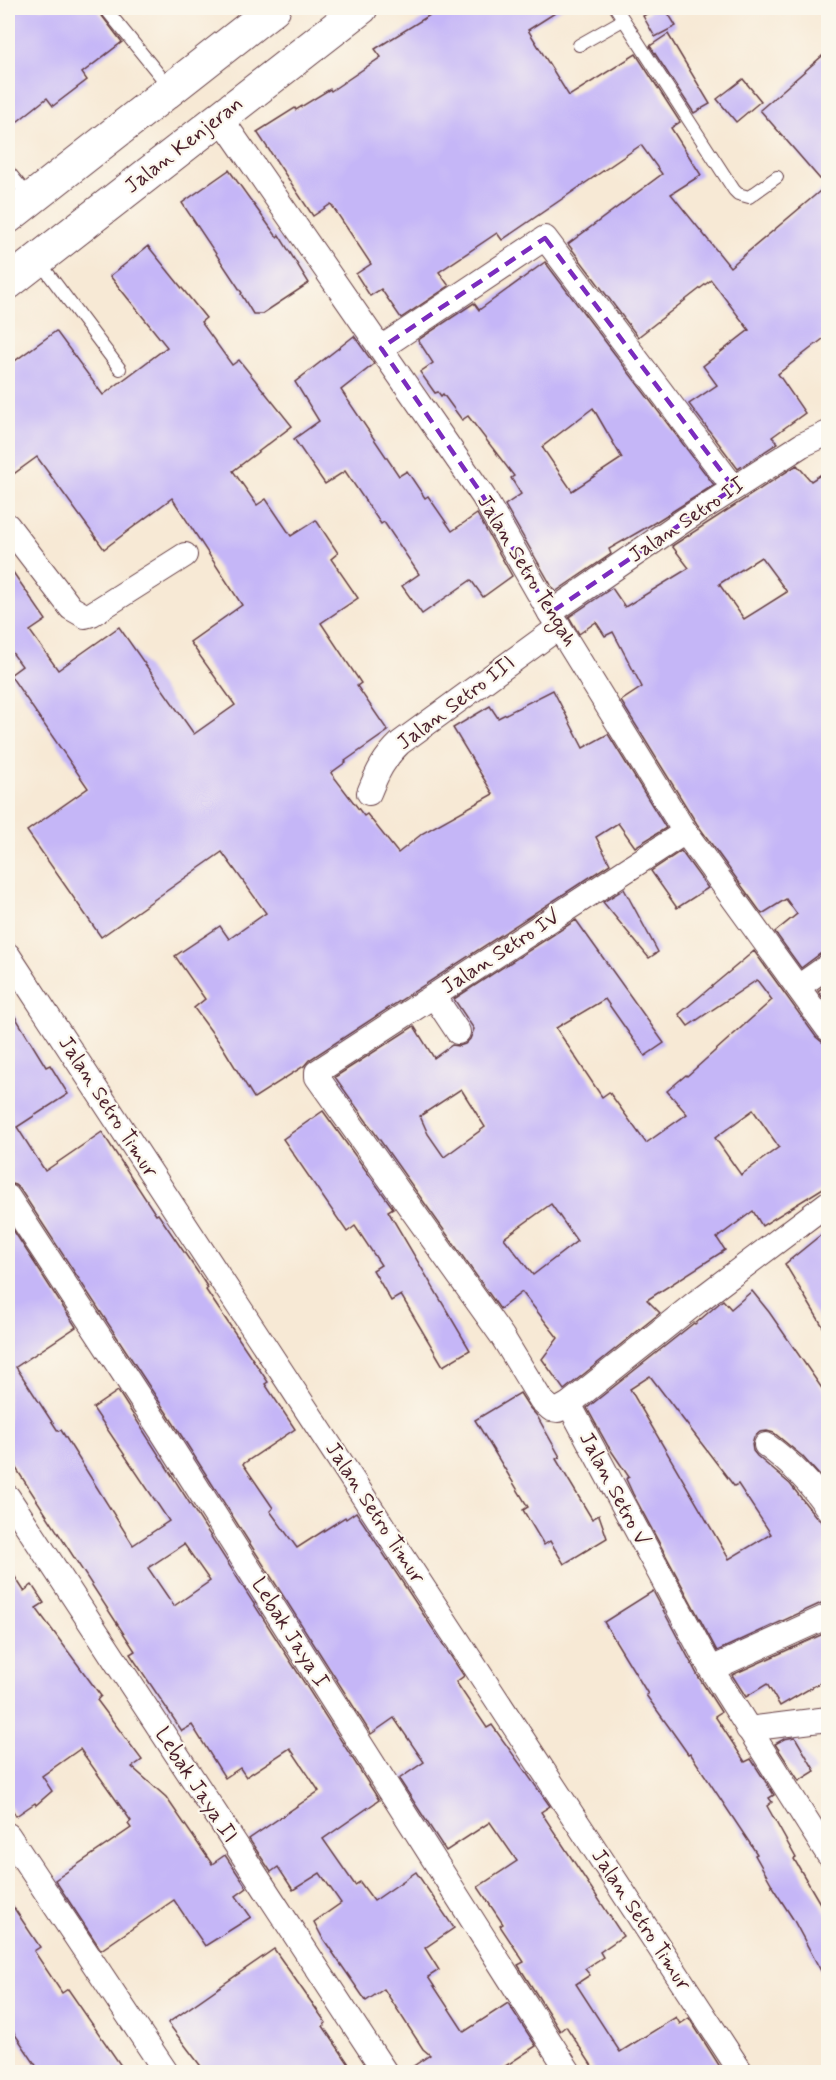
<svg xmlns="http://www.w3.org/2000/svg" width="836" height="2080" font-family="Mynerve,sans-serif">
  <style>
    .building { fill: #c5b6f7; fill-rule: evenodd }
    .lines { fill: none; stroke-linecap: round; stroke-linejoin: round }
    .lane-casing { stroke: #643d44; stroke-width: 14 }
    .street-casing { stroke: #643d44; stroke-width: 26 }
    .primary-casing { stroke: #643d44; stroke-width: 35 }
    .lane { stroke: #fff; stroke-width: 12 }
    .street { stroke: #fff; stroke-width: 24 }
    .primary { stroke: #fff; stroke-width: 33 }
    .marked { fill: none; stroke: #7b2cbf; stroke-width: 4.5; stroke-dasharray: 12 8; stroke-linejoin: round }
    .labels { text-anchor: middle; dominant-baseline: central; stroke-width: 4.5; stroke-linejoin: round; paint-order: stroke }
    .street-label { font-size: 21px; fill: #4a1f2b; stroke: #fbf7ec }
  </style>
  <rect width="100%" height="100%" fill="#fbf7ec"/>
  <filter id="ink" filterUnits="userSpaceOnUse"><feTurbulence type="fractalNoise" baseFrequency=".0167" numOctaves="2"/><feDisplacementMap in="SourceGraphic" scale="12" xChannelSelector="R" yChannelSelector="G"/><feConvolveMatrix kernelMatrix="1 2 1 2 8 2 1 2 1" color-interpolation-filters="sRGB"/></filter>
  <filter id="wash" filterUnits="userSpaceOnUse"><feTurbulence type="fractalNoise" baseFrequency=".008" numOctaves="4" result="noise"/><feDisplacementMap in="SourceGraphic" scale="24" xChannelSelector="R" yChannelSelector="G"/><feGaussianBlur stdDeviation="1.35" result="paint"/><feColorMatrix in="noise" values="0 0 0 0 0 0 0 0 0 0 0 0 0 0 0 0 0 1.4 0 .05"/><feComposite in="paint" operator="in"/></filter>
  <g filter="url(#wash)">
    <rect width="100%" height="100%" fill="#f7e9d5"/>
    <g id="blocks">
      <g class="building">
        <polygon points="8,8 96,8 122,42 82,73 87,80 53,106 47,98 8,129"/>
        <polygon points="441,8 563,8 528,30 569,96 636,54 680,122 671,128 701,175 671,194 730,267 826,186 760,110 828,51 828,335 778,374 805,413 772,437 778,443 738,469 689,404 717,385 703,366 749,330 711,280 638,337 568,244 662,174 641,145 502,240 497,233 439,272 449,286 401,318 381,289 370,296 356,274 371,264 331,204 313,216 257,132 295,108 296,110 330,89 331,91 381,57 375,49"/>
        <polygon points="656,8 665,8 676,26 655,37 643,16"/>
        <polygon points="668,34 710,104 694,113 650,46"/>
        <polygon points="743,79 761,101 736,122 717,99"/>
        <polygon points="229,170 277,237 279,235 309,283 262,314 253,314 241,294 242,293 182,203"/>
        <polygon points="148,246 206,318 201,322 232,365 239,360 292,426 233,471 257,505 266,499 291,536 316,520 338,553 331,559 358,598 321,623 361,683 357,686 388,731 345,761 346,762 331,773 364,816 367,814 398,853 423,833 493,794 453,728 490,706 498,718 553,690 583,748 608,734 666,828 635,847 618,823 596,837 610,864 309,1060 304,1066 254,1098 222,1046 194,1008 205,999 175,956 220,926 229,939 266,913 222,852 101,937 27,831 88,788 10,675 22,666 8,647 8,565 46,620 30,631 58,670 119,627 194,734 235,705 190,642 242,605 172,498 104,549 37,457 8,478 8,366 56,331 103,395 167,347 110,276"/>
        <path d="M545,262L714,485L654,523L609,549L611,554L555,592L505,505L521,494L511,478L514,476L468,416L462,420L443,394L441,396L438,392L435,393L420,372L433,363L418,340L474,303L479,310ZM593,408L622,458L572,491L542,447Z"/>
        <polygon points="354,336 374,364 341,390 399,476 407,471 425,498 428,496 452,531 477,514 512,576 483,597 471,580 422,614 402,586 419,574 384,522 381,524 345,471 325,484 294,439 319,421 295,382"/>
        <path d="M797,465L811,481L828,470V952L820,954L801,968L775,932L797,914L786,899L762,914L697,824L621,701L642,687L613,632L605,636L596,622L579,634L569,617L612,588L625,607L689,568L672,546ZM761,557L787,592L744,619L719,584Z"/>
        <polygon points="681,851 708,888 677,908 651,871"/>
        <polygon points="624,889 658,952 649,958 603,902"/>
        <path d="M576,920L664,1043L645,1056L605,999L556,1028L602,1097L609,1092L646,1143L687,1114L667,1091L686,1075L687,1076L772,1000L757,980L688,1026L679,1014L754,951L816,1037L822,1042L828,1043V1185L762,1226L753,1211L717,1238L725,1250L647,1300L660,1313L564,1390L542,1359L558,1338L522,1292L500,1309L335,1077L414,1026L434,1058L452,1045L459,1046L465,1044L470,1039L474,1029L454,999ZM461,1089L485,1127L444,1157L428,1134L420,1116ZM753,1110L779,1147L741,1175L715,1138ZM551,1204L577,1241L533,1275L504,1238Z"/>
        <polygon points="828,983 828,1005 818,991"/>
        <polygon points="8,1005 46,1067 50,1065 68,1094 17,1127 45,1171 102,1132 156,1215 158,1214 199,1274 208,1288 206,1290 268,1382 265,1384 295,1429 243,1464 273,1508 270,1511 297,1548 345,1517 346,1519 356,1512 464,1676 456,1682 487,1728 492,1725 550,1806 541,1812 623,1936 600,1952 603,1957 585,1969 590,1975 576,1984 620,2052 676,2017 680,2024 689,2018 724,2073 588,2073 594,2069 566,2026 560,2031 518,1965 524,1962 500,1926 503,1924 478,1887 517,1861 490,1822 446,1851 399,1779 424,1762 394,1718 371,1734 174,1424 20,1189 15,1185 8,1183"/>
        <polygon points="323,1111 393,1208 388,1211 470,1350 443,1366 401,1295 391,1301 373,1270 381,1265 355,1226 347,1232 283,1139"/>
        <path d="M8,1222L76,1327L16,1367L58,1431L61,1430L133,1545L169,1521L93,1408L118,1391L379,1800L323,1839L355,1885L360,1882L374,1901L416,1872L454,1928L425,1948L439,1970L428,1977L464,2032L508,2003L536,2046L495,2073H403L430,2055L423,2049L384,1989L366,2001L322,1937L314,1922L341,1903L320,1873L293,1890L278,1867L271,1872L249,1839L319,1791L290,1748L246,1777L240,1768L225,1778L192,1725L182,1731L130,1654L135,1651L8,1456ZM184,1544L210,1581L174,1606L148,1568Z"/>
        <polygon points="828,1229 828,1335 785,1264"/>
        <path d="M752,1291L769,1312L828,1397V1485L802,1456L774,1433L767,1431L760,1432L754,1437L752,1444L753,1451L757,1456L790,1484L817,1518L822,1522L828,1523V1600L717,1651L633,1494L626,1479L629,1477L608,1446L587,1408L694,1323L695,1324L723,1300L731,1309ZM650,1376L734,1486L738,1484L771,1534L729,1559L630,1389Z"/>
        <polygon points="520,1393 529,1407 537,1416 560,1457 556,1459 592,1519 599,1515 607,1538 564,1564 550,1541 544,1545 523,1510 528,1507 475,1420"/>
        <polygon points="8,1566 24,1591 32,1585 44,1603 36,1608 101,1696 97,1700 142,1760 132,1767 166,1797 212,1864 225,1855 247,1888 236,1896 251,1917 205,1946 174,1900 101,1950 55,1880 131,1828 128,1824 131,1821 80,1749 42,1776 52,1791 36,1805 35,1803 16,1816 8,1803"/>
        <polygon points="653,1591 698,1676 721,1712 715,1716 745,1762 751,1759 774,1795 769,1798 772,1802 767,1806 796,1858 794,1859 828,1917 828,1984 793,1919 771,1885 772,1885 755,1855 757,1854 690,1753 688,1754 669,1727 646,1695 648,1694 604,1622"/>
        <polygon points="823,1634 828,1643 828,1678 780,1706 767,1684 746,1697 732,1675"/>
        <polygon points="795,1737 815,1771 799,1781 775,1744 784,1739"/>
        <polygon points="8,1899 40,1947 34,1951 62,1993 68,1989 126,2073 41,2073 8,2024"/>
        <polygon points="274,1949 326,2023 323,2026 355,2073 206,2073 168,2023"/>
      </g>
    </g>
  </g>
  <g filter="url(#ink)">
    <use href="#blocks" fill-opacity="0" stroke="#643d44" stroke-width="1.5"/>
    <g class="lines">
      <g class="lane-casing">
        <g id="lane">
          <polyline points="105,8 170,88"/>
          <polyline points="616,8 734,190 738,194 749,197 777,177"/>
          <polyline points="579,45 623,20"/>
          <polyline points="8,171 30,198"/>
          <polyline points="38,260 120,369"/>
        </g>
      </g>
      <g class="street-casing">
        <g id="street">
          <polyline points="220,117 483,496 550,613 685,832 828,1029"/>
          <polyline points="381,348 545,238 734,488"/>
          <polyline points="8,526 71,608 85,616 92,614 185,555"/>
          <polyline points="550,613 686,519 802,445 828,433"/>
          <path d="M369,793C377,773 384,758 400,743L559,627"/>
          <polyline points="685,832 317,1072 317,1077 502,1336 541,1400 551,1409 558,1410 569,1404 698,1301 828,1203"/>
          <polyline points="8,955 741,2072"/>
          <polyline points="798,987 828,966"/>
          <polyline points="434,996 458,1032"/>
          <polyline points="8,1197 162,1432 569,2072"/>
          <polyline points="569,1404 711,1669 828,1854"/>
          <path d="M766,1445C791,1463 811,1483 828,1509"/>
          <polyline points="8,1497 385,2072"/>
          <polyline points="711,1669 828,1616"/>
          <polyline points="748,1729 828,1719"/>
          <polyline points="8,1835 166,2072"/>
        </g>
      </g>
      <g class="primary-casing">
        <g id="primary">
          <polyline points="8,217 274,8"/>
          <polyline points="8,283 361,8"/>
        </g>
      </g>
      <use href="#lane" class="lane"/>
      <use href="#street" class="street"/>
      <use href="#primary" class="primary"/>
    </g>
  </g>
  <path class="marked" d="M545,238L734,488L550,613L483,496L381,348Z"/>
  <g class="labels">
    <g class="street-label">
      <text transform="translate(184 145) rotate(-38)">Jalan Kenjeran</text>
      <text transform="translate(687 520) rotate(-34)">Jalan Setro II</text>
      <text transform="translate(527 571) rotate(59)">Jalan Setro Tengah</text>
      <text transform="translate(456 703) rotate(-37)">Jalan Setro III</text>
      <text transform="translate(501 952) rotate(-33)">Jalan Setro IV</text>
      <text transform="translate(108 1107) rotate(57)">Jalan Setro Timur</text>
      <text transform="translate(614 1489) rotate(62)">Jalan Setro V</text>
      <text transform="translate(375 1513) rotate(57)">Jalan Setro Timur</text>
      <text transform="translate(290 1633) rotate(58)">Lebak Jaya I</text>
      <text transform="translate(196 1785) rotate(57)">Lebak Jaya II</text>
      <text transform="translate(641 1920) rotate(57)">Jalan Setro Timur</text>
    </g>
  </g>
  <rect width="836" height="2080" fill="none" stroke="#fbf7ec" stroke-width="30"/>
</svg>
